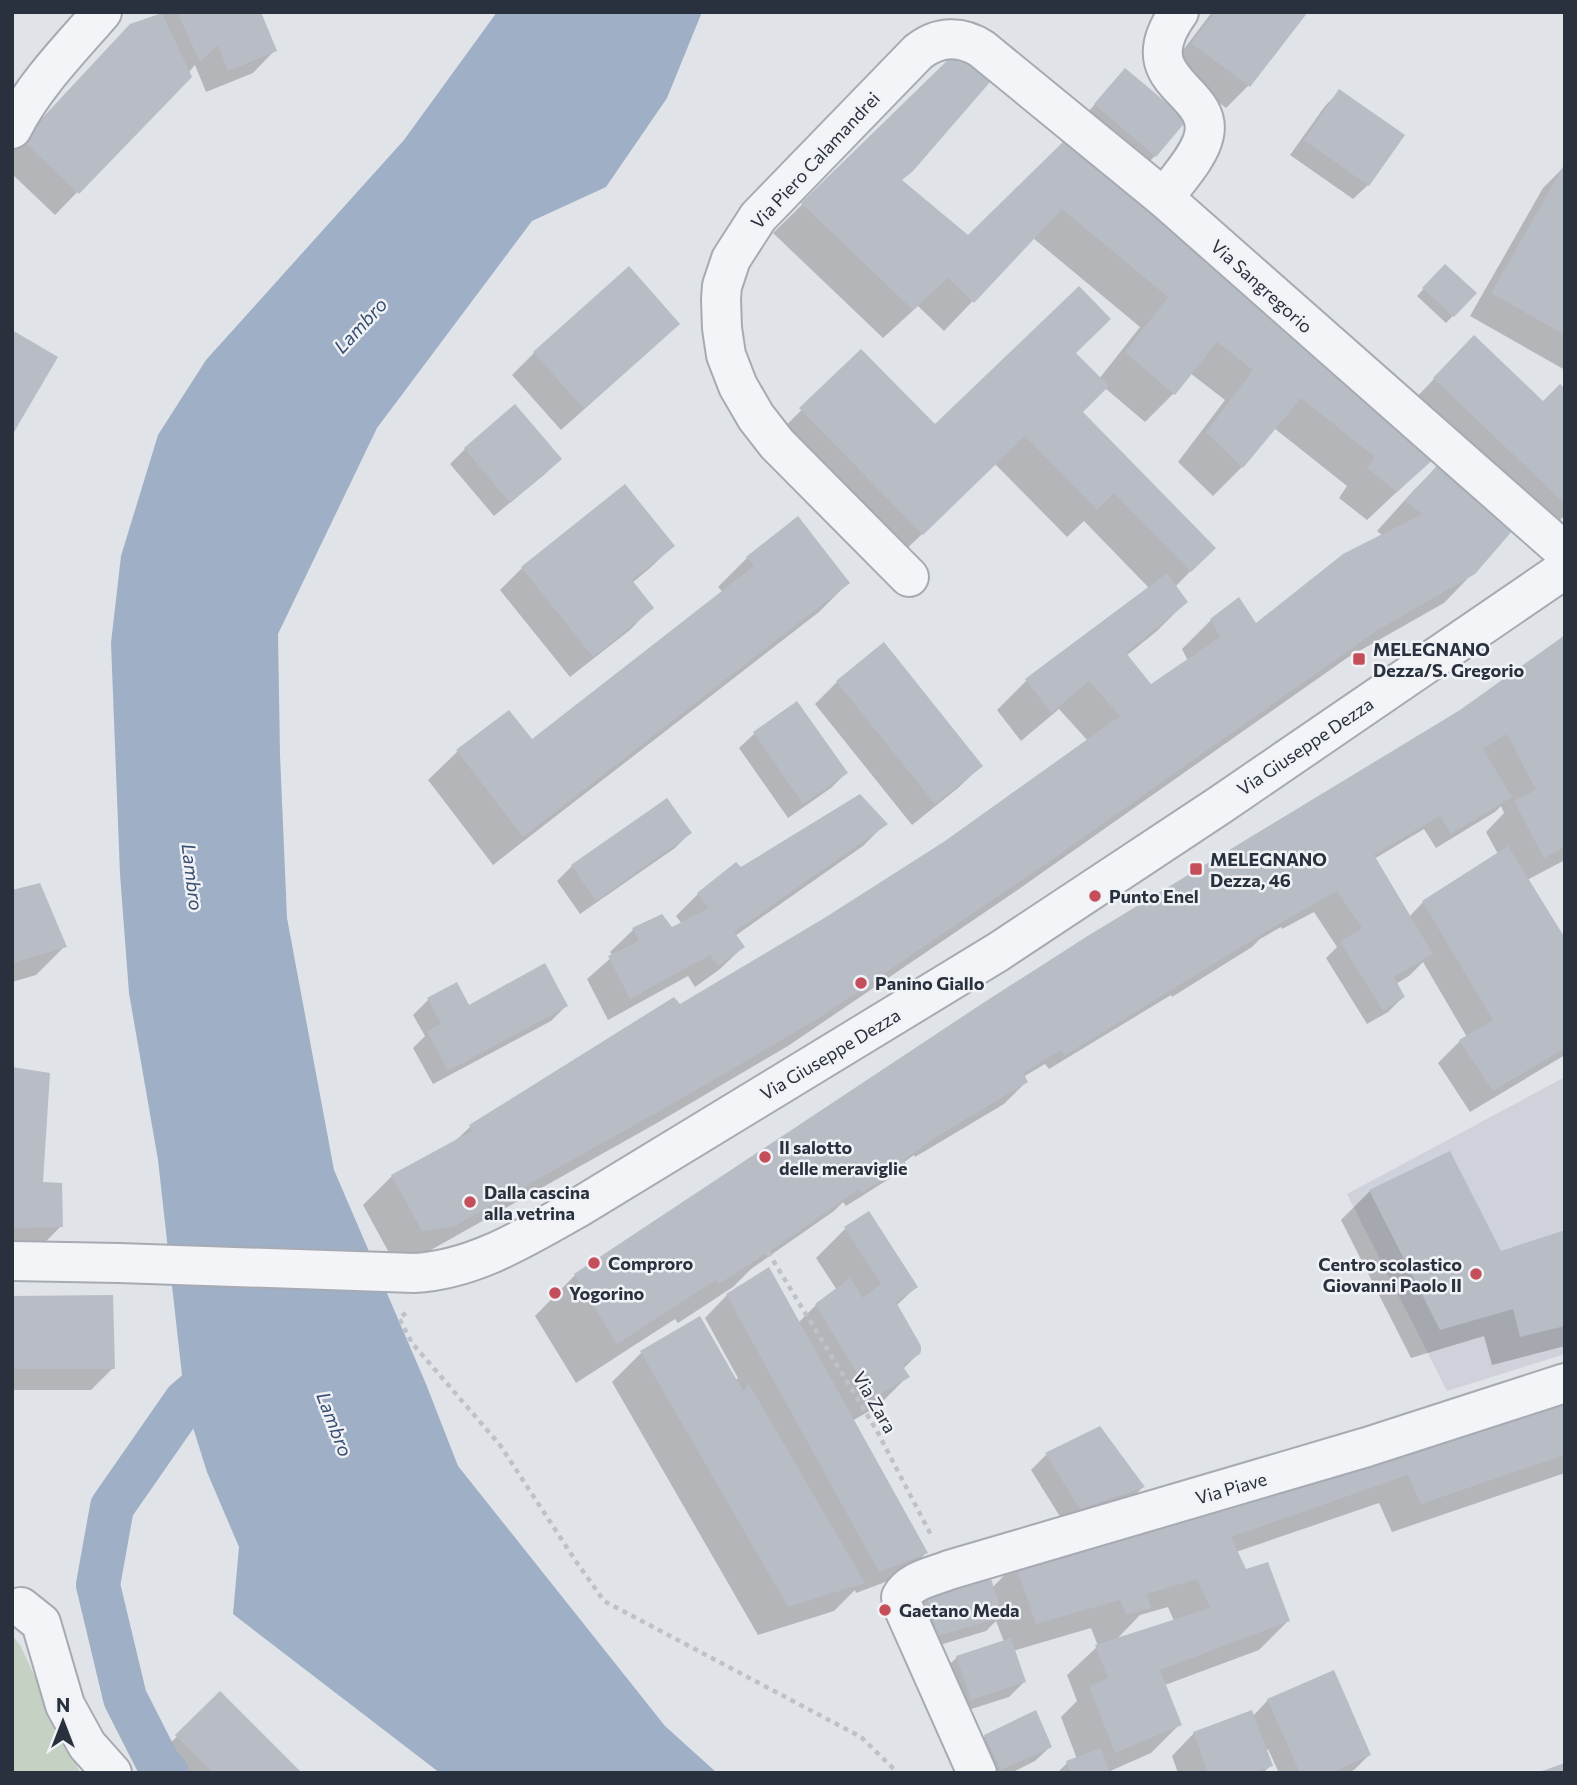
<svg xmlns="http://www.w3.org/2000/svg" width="1577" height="1785" font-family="Commissioner,sans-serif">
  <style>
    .built { fill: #cfd2da }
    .green { fill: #c5d1c2 }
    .water { fill: #9eafc6 }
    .shadow { fill: #0003; fill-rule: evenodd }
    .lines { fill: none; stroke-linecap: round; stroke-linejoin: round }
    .canal { stroke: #9eafc6; stroke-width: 44 }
    .building { fill: #b8bcc5 }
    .street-casing { stroke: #a6aab2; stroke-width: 42 }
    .path { stroke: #bfc1c7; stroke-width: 4.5; stroke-dasharray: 5 5; stroke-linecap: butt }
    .street { stroke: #f3f4f7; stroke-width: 38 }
    .poi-dot { fill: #c54e5b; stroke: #f0f2f6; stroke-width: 2.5 }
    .labels { text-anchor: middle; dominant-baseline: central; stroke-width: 5; stroke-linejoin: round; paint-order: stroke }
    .street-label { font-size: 18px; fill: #2a313e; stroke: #f0f2f6 }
    .poi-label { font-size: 18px; font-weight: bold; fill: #2a313e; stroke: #f0f2f6; text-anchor: start }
    .water-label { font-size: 19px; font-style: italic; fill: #374e70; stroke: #f0f2f6 }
  </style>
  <rect width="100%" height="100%" fill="#e0e3e8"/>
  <polygon class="built" points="1565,1077 1565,1354 1447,1391 1347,1194"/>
  <polygon class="green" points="12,1635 20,1645 80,1773 12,1773"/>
  <polygon class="water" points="497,12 702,12 667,98 606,187 532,221 377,428 278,634 280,755 287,918 334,1170 426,1384 458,1466 665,1726 717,1773 440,1773 233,1614 239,1547 207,1472 185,1402 158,1160 129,993 120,874 111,643 121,556 158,435 206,360 404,140"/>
  <g class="shadow">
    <polygon points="165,12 259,12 275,50 253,73 206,92 195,65 188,73 190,76 55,215 12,174 12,151 108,48"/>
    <polygon points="1212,12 1305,12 1248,86 1226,108 1171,66"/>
    <polygon points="957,53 901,181 968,237 1068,140 1434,457 1367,520 1339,498 1347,486 1274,428 1242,467 1213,496 1178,462 1225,400 1190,373 1174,393 1145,422 1105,388 1081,412 1213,548 1175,587 1186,602 1157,631 1126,656 1150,686 1188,661 1182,649 1211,620 1255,625 1383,536 1377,531 1414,490 1443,461 1473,573 1444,603 1347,658 1019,889 788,1046 657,1123 422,1255 393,1260 363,1205 392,1176 453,1143 470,1127 680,1006 827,919 946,842 1088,741 1059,709 1021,741 997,710 1026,681 1149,588 1084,521 1067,537 995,464 893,562 772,439 861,352 935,427 1074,353 1099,379 1140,327 1033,238 944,331 918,306 883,338 773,233"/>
    <polygon points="1125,70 1155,156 1140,170 1081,120"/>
    <polygon points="1339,92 1368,185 1353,199 1290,155 1325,106"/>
    <polygon points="1565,166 1565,370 1470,316 1543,188"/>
    <polygon points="1445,266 1475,293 1446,323 1417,296"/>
    <polygon points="629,269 655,346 561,430 512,375 534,353"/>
    <polygon points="1452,360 1543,404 1565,391 1565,515 1549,531 1413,401"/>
    <polygon points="515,407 560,459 545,474 494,516 450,464 465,449"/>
    <polygon points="673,546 650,568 632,583 652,607 630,630 570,677 500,590 522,568"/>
    <polygon points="747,558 848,583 819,612 493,865 428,780 457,752 508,712 531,741 723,592 718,587"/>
    <path d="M1565,638V860L1527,880L1565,942V1055L1470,1112L1438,1063L1460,1041L1467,1037L1423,962L1409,976L1396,984L1403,997L1388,1012L1367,1024L1326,958L1337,947L1314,912L1282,929L1281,927L1260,939L1252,947L1172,997L1171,995L1049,1069L1045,1064L1023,1077L1026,1082L1004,1104L915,1157L914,1155L903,1163L889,1179L846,1206L843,1202L834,1211L751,1269L733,1287L678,1323L675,1319L576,1383L535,1316L575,1275L1461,712ZM1501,806L1504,813L1486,832L1498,854L1423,902L1409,917L1374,859L1424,829L1436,848L1495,812Z"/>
    <polygon points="837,682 981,766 958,788 912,825 815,704"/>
    <polygon points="797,703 846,773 831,788 788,818 739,748 754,734"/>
    <polygon points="885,824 863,846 735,936 743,947 720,969 695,987 688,976 608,1020 587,979 613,956 610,952 633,930 661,916 672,929 682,924 676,916 698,894 735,864 741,870"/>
    <polygon points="690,833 675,848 580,914 557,881 572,866"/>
    <polygon points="12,892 65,946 36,975 12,982"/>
    <polygon points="456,984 469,1007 566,1006 551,1021 433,1084 413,1048 425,1036 413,1015 428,1000"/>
    <polygon points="12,1069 41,1183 61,1226 32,1256 12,1256"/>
    <polygon points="1370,1191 1500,1253 1565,1232 1565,1346 1492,1365 1484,1336 1411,1358 1341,1220"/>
    <polygon points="845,1229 916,1287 896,1306 919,1353 903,1369 907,1377 878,1406 852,1421 926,1553 904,1575 856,1593 855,1590 834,1611 758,1635 612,1382 641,1353 735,1380 738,1378 705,1318 727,1295 798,1323 816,1305 837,1290 816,1258"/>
    <polygon points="12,1298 113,1368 91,1390 12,1390"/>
    <path d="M1565,1395V1473L1392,1532L1379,1503L1236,1552L1245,1571L1288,1621L1259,1650L1165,1685L1180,1724L1151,1753L1108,1772V1773H1057L1067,1763L1077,1759L1061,1717L1077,1701L1067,1675L1098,1646L1091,1628L1013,1651L1024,1682L1009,1697L956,1714L942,1672L957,1657L1004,1642L996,1621L986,1631L923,1650L910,1605L925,1590L992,1588L1015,1564ZM1168,1607L1174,1621L1116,1640L1140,1615Z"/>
    <polygon points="1046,1455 1143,1487 1128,1502 1064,1523 1031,1470"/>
    <polygon points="220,1694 299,1773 155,1773 148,1765"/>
    <polygon points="1268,1700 1369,1755 1354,1770 1347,1773 1279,1773 1268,1749 1266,1751 1271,1765 1263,1773 1178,1773 1172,1756 1194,1733 1253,1716"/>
    <polygon points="985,1736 1050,1747 1035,1761 1011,1773 981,1773 971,1751"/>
  </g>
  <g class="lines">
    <polyline class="canal" points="167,1773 158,1763 125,1698 98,1585 112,1507 185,1402 230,1363"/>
  </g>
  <g class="building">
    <polygon points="177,12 261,12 277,51 228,71 218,45 200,62"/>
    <polygon points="1215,12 1308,12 1250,87 1191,43"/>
    <polygon points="162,13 192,77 79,194 22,140 130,24"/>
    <polygon points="957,51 991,81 913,171 902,180 968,235 1068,137 1436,457 1397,492 1367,468 1375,457 1301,398 1243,468 1206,432 1253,370 1217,342 1175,395 1125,352 1168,297 1062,209 974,303 948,278 913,310 801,203"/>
    <polygon points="1125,68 1187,120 1156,157 1094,104"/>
    <polygon points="1339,89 1405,135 1369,186 1304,140"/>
    <polygon points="1565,163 1565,335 1491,293"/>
    <polygon points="1445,264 1477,293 1454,317 1422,288"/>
    <polygon points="629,266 680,324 584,409 533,352"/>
    <polygon points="1079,286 1111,319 1076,353 1109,386 1083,412 1216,548 1191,572 1114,493 1097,510 1025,436 923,535 799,408 861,349 935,424"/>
    <polygon points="12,330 58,357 14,432 12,430"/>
    <polygon points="1474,335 1543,401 1560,384 1565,389 1565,504 1433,378"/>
    <polygon points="515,404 562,459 510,503 464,448"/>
    <polygon points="1443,459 1519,523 1475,574 1378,630 1050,861 819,1018 688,1095 453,1227 422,1231 391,1175 472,1131 469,1125 674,997 680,1004 826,917 945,841 1120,716 1089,681 1051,713 1025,679 1167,573 1188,602 1126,653 1151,684 1220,637 1210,619 1239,597 1256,623 1343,554 1422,514 1405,501"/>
    <polygon points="625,484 675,546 632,580 654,608 593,657 521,567"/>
    <polygon points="798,516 850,583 523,837 456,750 509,710 532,739 754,566 746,557"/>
    <polygon points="1565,635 1565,847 1544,858 1514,801 1536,790 1507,734 1483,749 1512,797 1451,834 1440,816 1374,855 1433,954 1394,977 1405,997 1383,1011 1340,942 1362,928 1337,891 1277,925 1064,1056 1061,1050 1023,1073 1028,1082 938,1136 903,1160 906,1164 861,1193 859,1189 776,1247 719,1284 716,1280 617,1344 574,1274 980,1005 1086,937 1460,710"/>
    <polygon points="884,642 983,766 935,804 836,681"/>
    <polygon points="797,701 848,773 803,804 753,732"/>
    <polygon points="860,794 888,824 734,932 745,947 718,966 710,955 630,999 608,956 639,941 632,928 662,914 672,927 709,908 697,893 736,862 741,867"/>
    <polygon points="667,798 692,833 596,901 571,865"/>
    <polygon points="1508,846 1565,938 1565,1048 1493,1091 1459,1040 1493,1020 1422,901"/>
    <polygon points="40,883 67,947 12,963 12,890"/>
    <polygon points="545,963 568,1006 448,1071 427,1031 441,1024 427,998 457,982 469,1005"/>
    <polygon points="12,1067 50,1073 43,1182 62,1183 63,1227 12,1228"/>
    <polygon points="1450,1151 1501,1251 1565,1230 1565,1326 1520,1337 1513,1309 1440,1330 1369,1190"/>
    <polygon points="869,1211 918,1287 896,1302 921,1346 921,1351 920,1354 904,1364 904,1368 910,1377 875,1397 870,1390 868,1391 815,1304 850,1278 863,1298 881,1284 844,1227"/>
    <polygon points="769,1267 928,1553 879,1572 726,1294"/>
    <polygon points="113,1295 115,1369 12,1369 12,1296"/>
    <polygon points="700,1316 743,1391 749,1384 865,1583 788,1607 640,1351"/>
    <polygon points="1565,1394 1565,1455 1421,1504 1408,1475 1231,1537 1246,1569 1268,1562 1290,1621 1160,1670 1182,1725 1115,1753 1089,1686 1108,1678 1095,1645 1210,1608 1197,1579 1147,1594 1151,1608 1126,1615 1120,1600 1036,1624 1015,1563"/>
    <polygon points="1100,1426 1145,1487 1080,1509 1045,1453"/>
    <polygon points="988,1569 1003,1617 938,1636 924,1588"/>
    <polygon points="1011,1638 1026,1682 971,1700 956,1656"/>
    <polygon points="1334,1670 1371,1755 1331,1773 1300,1773 1267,1699"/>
    <polygon points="220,1691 302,1773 213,1773 175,1735"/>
    <polygon points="1036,1710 1052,1747 1001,1770 984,1735"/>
    <polygon points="1252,1710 1273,1766 1253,1773 1208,1773 1193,1732"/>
    <polygon points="1101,1748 1110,1773 1071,1773 1066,1761"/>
    <polygon points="1565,1763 1565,1773 1539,1773 1539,1772"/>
  </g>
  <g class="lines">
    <g class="street-casing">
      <g id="street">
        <path d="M12,129C34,85 70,49 102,12"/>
        <path d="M1164,198C1176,181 1200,156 1204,135C1214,88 1128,83 1179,12"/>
        <path d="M909,577L777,444L756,417L738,386L726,355L722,328L721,299L722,286L731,259L758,217L918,52C938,36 961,35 982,49L1164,198L1565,552"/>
        <path d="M12,1261L119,1263L414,1273C474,1270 526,1237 576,1209L998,952L1220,805L1565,569"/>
        <polyline points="21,1607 41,1623 65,1705 87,1745 112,1773"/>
        <path d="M977,1773L903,1607L901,1597C910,1580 932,1577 949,1570L1367,1447L1565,1383"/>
      </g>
    </g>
    <g class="path">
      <polyline points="768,1252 877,1431 931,1535"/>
      <polyline points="406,1313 399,1318 412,1343 500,1445 575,1560 604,1601 861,1737 898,1773"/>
    </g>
    <use href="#street" class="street"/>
  </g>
  <g class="poi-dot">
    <rect x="1352" y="652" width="14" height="14" rx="3.5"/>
    <rect x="1189" y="862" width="14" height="14" rx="3.5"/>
    <circle cx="1095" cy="896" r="7"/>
    <circle cx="861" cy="983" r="7"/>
    <circle cx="765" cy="1157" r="7"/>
    <circle cx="470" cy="1202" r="7"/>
    <circle cx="594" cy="1263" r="7"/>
    <circle cx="1476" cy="1274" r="7"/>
    <circle cx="555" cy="1293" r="7"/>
    <circle cx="885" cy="1610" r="7"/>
  </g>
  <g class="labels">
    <g class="street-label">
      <text transform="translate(815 160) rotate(-47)">Via Piero Calamandrei</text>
      <text transform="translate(1262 286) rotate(42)">Via Sangregorio</text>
      <text transform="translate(1305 746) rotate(-34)">Via Giuseppe Dezza</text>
      <text transform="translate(830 1054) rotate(-31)">Via Giuseppe Dezza</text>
      <text transform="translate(875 1402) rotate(60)">Via Zara</text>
      <text transform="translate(1231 1488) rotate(-16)">Via Piave</text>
    </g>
    <g class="poi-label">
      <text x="1373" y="649">MELEGNANO<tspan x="1373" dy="21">Dezza/S. Gregorio</tspan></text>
      <text x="1210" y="859">MELEGNANO<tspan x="1210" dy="21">Dezza, 46</tspan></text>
      <text x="1109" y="896">Punto Enel</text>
      <text x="875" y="983">Panino Giallo</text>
      <text x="779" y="1147">Il salotto<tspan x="779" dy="21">delle meraviglie</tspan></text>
      <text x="484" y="1192">Dalla cascina<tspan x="484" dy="21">alla vetrina</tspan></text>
      <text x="608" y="1263">Comproro</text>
      <text x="1462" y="1264" text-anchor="end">Centro scolastico<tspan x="1462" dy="21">Giovanni Paolo II</tspan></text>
      <text x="569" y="1293">Yogorino</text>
      <text x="899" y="1610">Gaetano Meda</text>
    </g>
    <g class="water-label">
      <text transform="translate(360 325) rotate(-47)">Lambro</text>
      <text transform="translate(193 877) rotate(83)">Lambro</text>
      <text transform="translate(335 1424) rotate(69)">Lambro</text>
    </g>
  </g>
  <rect width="1577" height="1785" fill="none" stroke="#2a313e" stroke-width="28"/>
  <g transform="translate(63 1722)" stroke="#f0f2f6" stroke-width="5" paint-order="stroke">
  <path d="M0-5L12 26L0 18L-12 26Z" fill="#2a313e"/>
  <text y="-10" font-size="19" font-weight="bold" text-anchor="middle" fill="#2a313e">N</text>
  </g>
</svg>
